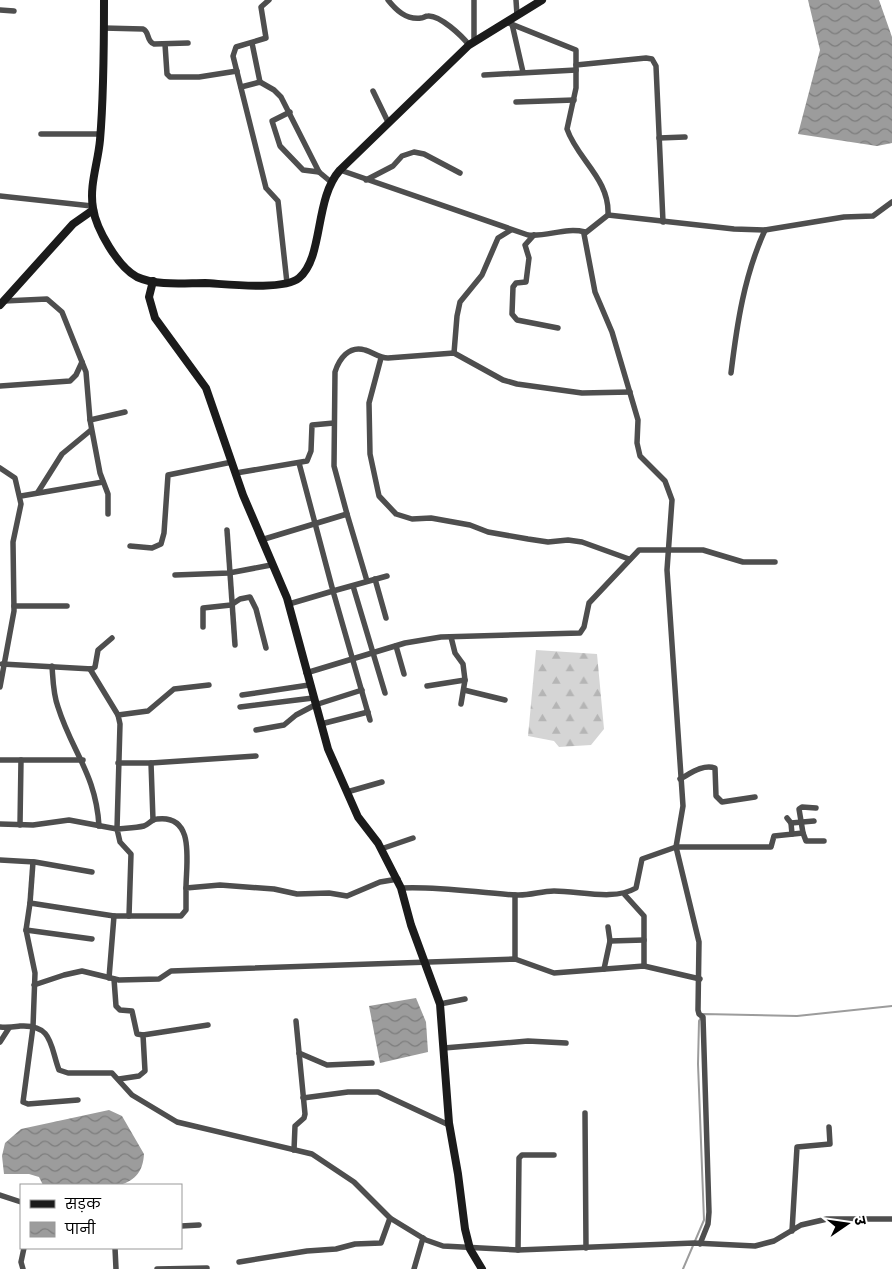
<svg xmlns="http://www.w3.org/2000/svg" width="892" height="1269" font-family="Poppins,'Noto Sans Devanagari',sans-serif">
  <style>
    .forest { fill: url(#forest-firs) }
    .water { fill: url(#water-waves) }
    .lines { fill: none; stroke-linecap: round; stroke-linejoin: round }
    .stream { stroke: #9c9c9c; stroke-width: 2 }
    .street { stroke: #4e4e4e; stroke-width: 5.5 }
    .secondary { stroke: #1b1b1b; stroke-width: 8 }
  </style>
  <defs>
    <pattern id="forest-firs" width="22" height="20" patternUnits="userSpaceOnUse" patternTransform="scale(1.25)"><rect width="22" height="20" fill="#d5d5d5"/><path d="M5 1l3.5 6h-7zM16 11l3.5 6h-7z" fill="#b5b5b5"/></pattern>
    <pattern id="water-waves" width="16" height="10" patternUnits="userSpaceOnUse" patternTransform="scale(1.25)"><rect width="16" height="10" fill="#9c9c9c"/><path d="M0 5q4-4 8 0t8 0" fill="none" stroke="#7d7d7d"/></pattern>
  </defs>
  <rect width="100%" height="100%" fill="#fff"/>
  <polygon class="forest" points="536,650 597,654 604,729 591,745 559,747 554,741 528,736"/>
  <g class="water">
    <polygon points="808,0 879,0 892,37 892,143 877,146 798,134 820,50"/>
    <polygon points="416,998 426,1022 428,1052 380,1063 369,1006"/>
    <path d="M109,1110L122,1116L144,1154C143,1171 136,1180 120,1185H43L39,1177L29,1174H4L2,1156L5,1143L21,1129Z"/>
  </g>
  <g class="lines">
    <polyline class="stream" points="683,1269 704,1220 698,1064 699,1021 703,1014 797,1016 892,1006"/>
    <g class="street">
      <polyline points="269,0 261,7 266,38 236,47 233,56 266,188 278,201 287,283"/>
      <path d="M388,0C396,10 406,20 421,18C423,18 425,16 428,16C440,15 462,36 469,45"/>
      <polyline points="474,0 474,41"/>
      <polyline points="516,0 517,15"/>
      <polyline points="0,10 14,11"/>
      <path d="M506,22L576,50V88L567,129C577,159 610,179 608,215L584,234L595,292L612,332L638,420L637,443L640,456L665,481L672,500L667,570L683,806L676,847L699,942L698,1010L699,1014L703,1017L709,1212L708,1224L700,1244"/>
      <polyline points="512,24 523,72"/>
      <path d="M103,28L143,29C150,32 146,41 154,44L188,43"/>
      <polyline points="252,43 260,82"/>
      <polyline points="165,44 167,74 170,77 199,77 237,71"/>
      <polyline points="576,65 646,58 652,59 656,66 663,222"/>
      <polyline points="484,75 576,70"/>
      <polyline points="241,87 260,82 274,90 281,97 319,172 331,182"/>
      <polyline points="373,91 388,122"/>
      <polyline points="516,102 574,100"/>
      <polyline points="290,112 272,121 280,146 303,170 319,172"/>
      <polyline points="41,134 100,134"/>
      <polyline points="659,138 685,137"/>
      <path d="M340,170L528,235C548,237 565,227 585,232"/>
      <polyline points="366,180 393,166 402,156 414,152 424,154 460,173"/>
      <polyline points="0,196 92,206"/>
      <polyline points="608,215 734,229 765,230 844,217 873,216 892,202"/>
      <polyline points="534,235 525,245 529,258 526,282 516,283 513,287 512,314 517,320 558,328"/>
      <polyline points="4,301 47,299 62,312 86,372 90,420 100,473 108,494 108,514"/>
      <polyline points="454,353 457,316 460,302 482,275 498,238 511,230"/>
      <polyline points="381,358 369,403 370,454 379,496 396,514 412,519 431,518 470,525 488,532 528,539 548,542 568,540 582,542 629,559"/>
      <path d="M731,373C737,324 744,276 765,230"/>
      <polyline points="0,386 70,381 76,375 82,362"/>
      <polyline points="90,420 125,412"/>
      <polyline points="0,468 15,478 21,504 13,542 14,611 0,687"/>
      <polyline points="236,473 307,461 311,451 312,425 334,423"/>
      <polyline points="38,492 62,454 91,430"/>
      <polyline points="21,496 103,482"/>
      <path d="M347,514L334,466L335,372C339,359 349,345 365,350C373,352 379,358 388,358L454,353L503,380L517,384L582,393L630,392"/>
      <polyline points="227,530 235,645"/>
      <polyline points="261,540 347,514 367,581"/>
      <polyline points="130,546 152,548 161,544 164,533 168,475 232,462"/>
      <polyline points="175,575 229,573 271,565"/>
      <polyline points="375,579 386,618"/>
      <polyline points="353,586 385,693"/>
      <polyline points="289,604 333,591 299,463"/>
      <polyline points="14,606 67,606"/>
      <polyline points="203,627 203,608 231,605 240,599 250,597 256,609 266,648"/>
      <polyline points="451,637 455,653 463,664 465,680 461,704"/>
      <polyline points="396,646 404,674"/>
      <polyline points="2,664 92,669 95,667 98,650 112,638"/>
      <path d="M52,666C53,679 53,694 58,707C72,752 96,774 99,826"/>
      <polyline points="90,669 118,715"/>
      <polyline points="306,673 405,643 441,637 580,633 584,627 589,603 639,550 703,550 743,562 775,562"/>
      <polyline points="427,686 465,680"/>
      <polyline points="464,690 505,700"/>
      <polyline points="242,695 309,685"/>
      <polyline points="240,707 313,698"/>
      <polyline points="370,720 333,591 387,576"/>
      <polyline points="321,724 368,712"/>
      <polyline points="256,730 284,725 296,715 315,705 362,690"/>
      <polyline points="0,760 83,760"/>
      <polyline points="118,763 151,763 153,820"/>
      <polyline points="151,763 256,756"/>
      <path d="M680,779C691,773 703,764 715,768L716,796L722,802L755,797"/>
      <polyline points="347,792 382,782"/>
      <polyline points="787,818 791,823 792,834"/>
      <polyline points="791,823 814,821"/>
      <polyline points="0,824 33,825 69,820 117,829 120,724 118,715 148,711 174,689 209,685"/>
      <polyline points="20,825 21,760"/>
      <polyline points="803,833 799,809 802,807 816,808"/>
      <polyline points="381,849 413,838"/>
      <polyline points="0,860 35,862 92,872"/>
      <path d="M401,888C440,886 478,893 516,895C529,896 541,891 554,891C580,891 614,901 636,888L642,859L676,847H771L774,836L803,833L806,841H824"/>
      <polyline points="625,895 644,916 644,966"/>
      <polyline points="30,903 33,862"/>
      <path d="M129,916L131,854L120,842L117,829C125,828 135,828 144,826C149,824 152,819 157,819C196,814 186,863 186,888"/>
      <polyline points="26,930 92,939"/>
      <polyline points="610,941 644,940"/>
      <polyline points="515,959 515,895"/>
      <polyline points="604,969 610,941 608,927"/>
      <polyline points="109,978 114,916"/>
      <polyline points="114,979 116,1006 120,1010 132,1011 137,1034 143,1035"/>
      <polyline points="34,985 64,975 82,971 119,980 159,979 171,971 515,959 554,973 644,966 700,979"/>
      <polyline points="440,1004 465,999"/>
      <path d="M0,1027C7,1028 13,1027 20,1026C53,1024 50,1046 59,1070L68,1073H112L132,1095L177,1122L312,1154L354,1182L390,1218L426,1240L443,1246L518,1250L694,1243L755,1246L774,1241L801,1225L827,1219H892"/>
      <polyline points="0,1042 9,1028"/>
      <polyline points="444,1048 528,1041 566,1043"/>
      <polyline points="299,1053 327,1065 372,1063"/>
      <polyline points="119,1079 139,1076 145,1071 143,1035 208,1025"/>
      <polyline points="303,1098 348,1092 378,1092 449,1125"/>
      <polyline points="78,1100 28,1104 23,1102 33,1027 35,973 26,930 30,903 114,916 181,916 186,910 186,888 220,885 274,889 297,894 329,893 347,896 380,882 398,879"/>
      <polyline points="585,1113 586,1248"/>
      <polyline points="294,1150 295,1126 304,1118 305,1114 296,1021"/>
      <polyline points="0,1195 21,1202"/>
      <polyline points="181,1226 199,1225"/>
      <polyline points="792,1231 797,1147 830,1144 829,1127"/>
      <polyline points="115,1248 116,1269"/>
      <polyline points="518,1250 519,1158 522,1155 554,1155"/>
      <polyline points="239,1262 307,1251 336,1249 355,1244 381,1243 390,1218"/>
      <polyline points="23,1269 21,1262 24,1248"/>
      <polyline points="157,1269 207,1268"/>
      <polyline points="414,1269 423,1238"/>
    </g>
    <g class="secondary">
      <path d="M104,0C104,47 104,94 100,140C98,163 89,186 93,208C96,229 118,267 137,277C157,286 184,283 205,283C226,284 283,291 299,278C324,257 314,199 340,170L469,45L542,0"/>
      <polyline points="153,281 149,297 155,318 206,388 243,495 287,598 328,749 358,817 378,843 401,888 411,925 440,1004 449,1123 458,1174 465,1229 470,1249 482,1269"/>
      <polyline points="0,305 73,224 93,210"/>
    </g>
  </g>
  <rect x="20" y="1184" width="162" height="65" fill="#ffffff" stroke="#999999"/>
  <rect x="30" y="1200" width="25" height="8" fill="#1b1b1b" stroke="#999999"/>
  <text x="65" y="1209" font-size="15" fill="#000000">सड़क</text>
  <rect x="30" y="1222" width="25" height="15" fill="url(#water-waves)" stroke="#999999"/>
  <text x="65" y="1234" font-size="15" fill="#000000">पानी</text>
  <g transform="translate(847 1224) rotate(77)" stroke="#ffffff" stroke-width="4" paint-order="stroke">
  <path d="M0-4L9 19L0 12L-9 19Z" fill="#000000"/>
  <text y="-8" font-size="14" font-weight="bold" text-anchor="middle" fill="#000000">उ</text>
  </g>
</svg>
